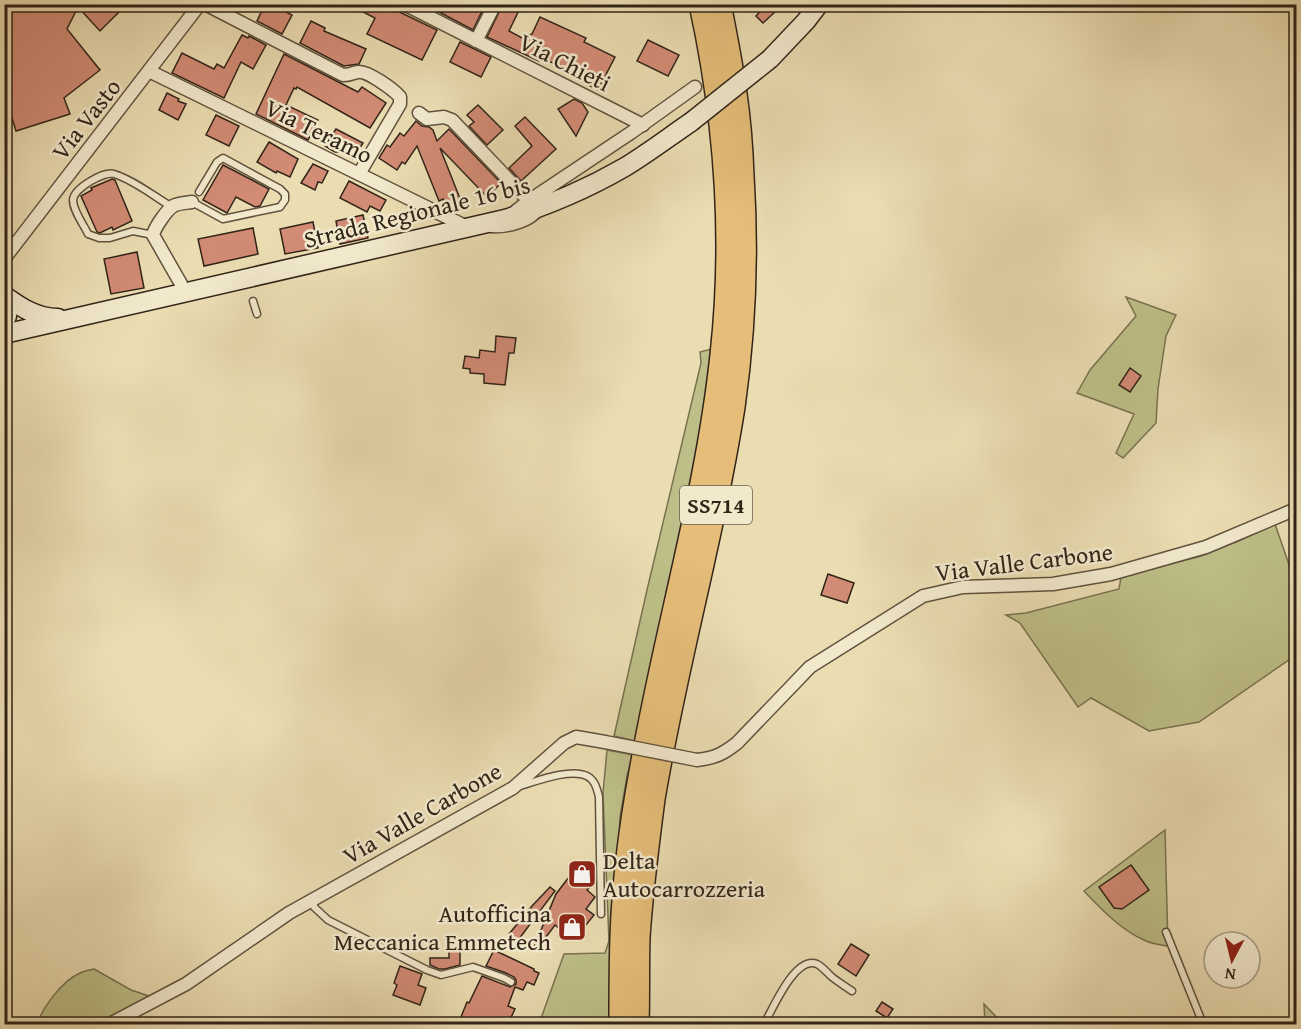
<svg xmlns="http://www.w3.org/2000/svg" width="1301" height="1029" font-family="'Gentium Book Plus',serif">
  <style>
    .green { fill: #bebf88; stroke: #787250; stroke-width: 1.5 }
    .building { fill: #d28b75; stroke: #312418; stroke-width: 1.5 }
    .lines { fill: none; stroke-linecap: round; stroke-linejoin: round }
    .service-casing { stroke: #60523e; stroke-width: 9 }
    .minor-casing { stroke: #60523e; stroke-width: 15 }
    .secondary-casing { stroke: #312418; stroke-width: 21 }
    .trunk-casing { stroke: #312418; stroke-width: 24 }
    .service { stroke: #f2e9cd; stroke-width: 6 }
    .minor { stroke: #f2e9cd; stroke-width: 12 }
    .secondary { stroke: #f2e9cd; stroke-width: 18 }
    .trunk { stroke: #e6be79; stroke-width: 21 }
    .minor-bridge-casing { stroke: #60523e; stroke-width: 15; stroke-linecap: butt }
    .secondary-bridge-casing { stroke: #312418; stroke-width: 21; stroke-linecap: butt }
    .minor-bridge { stroke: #f2e9cd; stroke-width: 12 }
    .secondary-bridge { stroke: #f2e9cd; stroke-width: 18 }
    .labels { text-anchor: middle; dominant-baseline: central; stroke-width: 5; stroke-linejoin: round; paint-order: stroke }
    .shield { fill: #f2e9cd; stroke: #6b5f4e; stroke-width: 1.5 }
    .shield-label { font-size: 22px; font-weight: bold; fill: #312418 }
    .street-label { font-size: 24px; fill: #312418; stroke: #f2e9cd }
    .poi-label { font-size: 24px; fill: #312418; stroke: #f2e9cd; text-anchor: start }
  </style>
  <rect width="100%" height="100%" fill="#ebddb2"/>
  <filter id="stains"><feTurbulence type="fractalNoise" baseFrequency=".00333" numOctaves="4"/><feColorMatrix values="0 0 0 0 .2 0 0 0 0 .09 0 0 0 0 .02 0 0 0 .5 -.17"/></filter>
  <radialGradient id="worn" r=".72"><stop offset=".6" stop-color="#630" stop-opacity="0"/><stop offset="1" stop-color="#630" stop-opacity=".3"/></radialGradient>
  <g class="green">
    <polygon points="1126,297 1176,315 1166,336 1158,389 1156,423 1123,458 1116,453 1134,414 1077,393 1090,370 1136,316"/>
    <polygon points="715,348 693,489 636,741 614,736 647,590 701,363 700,352"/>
    <polygon points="1275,524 1296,585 1296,655 1199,722 1149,731 1091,698 1078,707 1020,623 1006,615 1026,613 1119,589 1121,577 1201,556 1241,540"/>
    <polygon points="607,750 633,755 627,776 620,817 610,1024 539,1024 564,954 605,953 609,941 603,793"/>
    <path d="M1165,830L1168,946C1161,945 1151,944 1144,940C1121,930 1101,909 1084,891Z"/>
    <path d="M94,969L131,990L152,997L101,1024H37C43,1007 62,981 80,973C84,971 89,970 94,969Z"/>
    <polygon points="984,1004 1003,1024 985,1024"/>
  </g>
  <g class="building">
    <polygon points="4,4 127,4 100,31 78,7 67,29 100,70 64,98 70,114 16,131 12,118 4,117"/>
    <polygon points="265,4 271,4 292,15 282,34 257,21"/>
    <polygon points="348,4 383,4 437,30 422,60 367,34 375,18"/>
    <polygon points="424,4 468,4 482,11 473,30"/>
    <polygon points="503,4 522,4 509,31 522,38 532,34 540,17 586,38 584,42 615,57 598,90 583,82 583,78 541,57 539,61 487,37"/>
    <polygon points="767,4 770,4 776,11 763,23 756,16"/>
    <polygon points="311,21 325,28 324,31 366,49 359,64 344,66 300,43"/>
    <polygon points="242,35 248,38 249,36 266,45 253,69 241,62 224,98 172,73 182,53 214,69 217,64 224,68"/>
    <polygon points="648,40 679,55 668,76 637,61"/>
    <polygon points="460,42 491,57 481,77 450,62"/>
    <polygon points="284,54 358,92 362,87 386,103 370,128 297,87 296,89 294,88 286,105 318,120 308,140 256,114"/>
    <polygon points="167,93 179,99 178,101 186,104 178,120 159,110"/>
    <polygon points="574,99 582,103 588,112 576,136 558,109"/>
    <polygon points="478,105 503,130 487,145 469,126 474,122 467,115"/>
    <polygon points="216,115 239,126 229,146 206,135"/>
    <polygon points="525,117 556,149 521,181 509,168 532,146 515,126"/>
    <polygon points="416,121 422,126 429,127 433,130 437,141 449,129 501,183 487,197 440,148 461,201 447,207 443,199 439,201 417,146 405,164 402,162 397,170 379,158 387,145 390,147 400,133 404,136"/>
    <polygon points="336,129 363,143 353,159 340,151 339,152 335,152 325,146"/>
    <polygon points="269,142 298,159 290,177 277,171 276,173 257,162"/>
    <polygon points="313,164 328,171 322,183 318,182 315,190 301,183"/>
    <polygon points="223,165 269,189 260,206 255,207 236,197 227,213 203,200"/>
    <polygon points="112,179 115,180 132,221 113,230 112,227 100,233 97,232 81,196 92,190 91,188"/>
    <polygon points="349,181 386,200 380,211 370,206 367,212 340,198"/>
    <polygon points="363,215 368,238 340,244 336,221"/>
    <polygon points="313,222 318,248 285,254 280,229"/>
    <polygon points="253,228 258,254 204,266 198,239"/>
    <polygon points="137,252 144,288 111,294 104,259"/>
    <polygon points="496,336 516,338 514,353 509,353 505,385 484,383 484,374 470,373 470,369 463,368 465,356 479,358 480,350 495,352"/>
    <polygon points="1130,368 1141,376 1130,392 1119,385"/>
    <polygon points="828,574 854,583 847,603 821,595"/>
    <polygon points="579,864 595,877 595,881 587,890 595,897 586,909 594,915 574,940 555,925 537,949 534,947 556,894"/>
    <polygon points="1131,865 1149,890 1122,909 1114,908 1099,887"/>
    <polygon points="550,887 555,891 519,939 515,939 509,934 532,906"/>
    <polygon points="851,944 869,955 856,976 838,964"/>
    <polygon points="449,950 460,951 460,965 445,969 439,969 430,965 430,958 449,958"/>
    <polygon points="494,950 534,969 534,971 539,973 534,985 527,982 523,990 515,987 508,1006 515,1009 508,1024 504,1024 493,1020 491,1024 488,1024 473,1018 471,1021 461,1017 467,1002 469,1003 482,976 510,987 516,984 516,980 514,977 506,973 486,966"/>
    <polygon points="400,966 422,974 418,985 426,988 420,1005 393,995 397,985 394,983"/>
    <polygon points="882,1002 893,1009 887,1018 876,1011"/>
  </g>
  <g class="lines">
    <g class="service-casing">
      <g id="service">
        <polyline points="192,202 223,219 280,207 285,200 285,194 280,189 223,158 217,162 199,192"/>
        <path d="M491,229C506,230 527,225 537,215"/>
        <path d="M153,235L133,231L110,238H99L88,234C84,225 73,211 73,200C74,188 104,171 114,174C132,179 155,197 172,207"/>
        <polyline points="253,301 257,314"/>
        <path d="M520,786C537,781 570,768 587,776C595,780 597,789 599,797L601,914"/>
        <polyline points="314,900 314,907 328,920 427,970 441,975 473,967 504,978 511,982"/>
        <polyline points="1166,932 1203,1024"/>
        <path d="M764,1024C773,1009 795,955 817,964C823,967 827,973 832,977C838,982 845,986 852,991"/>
      </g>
    </g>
    <g class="minor-casing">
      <g id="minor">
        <path d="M205,4L343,75C351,75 351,73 358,72C367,70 394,90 400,97V104L359,174"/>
        <polyline points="404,4 643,125"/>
        <polyline points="476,41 495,4"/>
        <polyline points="149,71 469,228"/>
        <polyline points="419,113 427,119 444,117 452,120 529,201"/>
        <polyline points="516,211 530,200 632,132 695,87"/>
        <polyline points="4,259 200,4"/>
        <path d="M183,293L181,284L153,235C155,227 166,211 173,206C178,203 186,203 192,202"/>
        <path d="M697,760C715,758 723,754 737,743L810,667L923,596L963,587L1053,584L1111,574L1206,547L1296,509"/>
        <polyline points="110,1024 186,984 289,913 513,788 564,743 576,737 605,742"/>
      </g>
    </g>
    <g class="secondary-casing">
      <g id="secondary">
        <polyline points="770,59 806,21 819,4"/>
        <path d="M4,296C8,305 10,314 4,322"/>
        <path d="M5,296C22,308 37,318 58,318"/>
        <path d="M4,334L505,219C547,206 587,189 625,167C648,153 669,137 691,122"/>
      </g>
    </g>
    <g class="trunk-casing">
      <g id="trunk">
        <path d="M620,1024C620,995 620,966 621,936C623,881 630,826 640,772C664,632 706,496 721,355C734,238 725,119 700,4"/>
        <path d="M638,1024C639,995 638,966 639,937C642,891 648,845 654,799C676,667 713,539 734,407C745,330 748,253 743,176C742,148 740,121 736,94C732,64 726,34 720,4"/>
      </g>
    </g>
    <use href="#service" class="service"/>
    <use href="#minor" class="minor"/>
    <use href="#secondary" class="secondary"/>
    <use href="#trunk" class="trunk"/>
    <g class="minor-bridge-casing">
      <polyline id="minor-bridge" points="605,742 697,760"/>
    </g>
    <g class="secondary-bridge-casing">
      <polyline id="secondary-bridge" points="691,122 770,59"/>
    </g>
    <use href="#minor-bridge" class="minor-bridge"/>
    <use href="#secondary-bridge" class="secondary-bridge"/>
  </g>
  <defs>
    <g id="shop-square" transform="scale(1.5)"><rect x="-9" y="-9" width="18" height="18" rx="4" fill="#8f2418" stroke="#f2e9cd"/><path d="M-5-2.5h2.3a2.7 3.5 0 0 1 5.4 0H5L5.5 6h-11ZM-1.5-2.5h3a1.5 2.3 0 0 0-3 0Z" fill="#fff"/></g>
  </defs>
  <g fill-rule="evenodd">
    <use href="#shop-square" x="582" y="874"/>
    <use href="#shop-square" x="572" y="927"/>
  </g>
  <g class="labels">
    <rect class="shield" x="680" y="486" width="72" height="38" rx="4.5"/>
    <g class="shield-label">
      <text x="716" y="505">SS714</text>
    </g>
    <g class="street-label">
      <text transform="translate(565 62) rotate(27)">Via Chieti</text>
      <text transform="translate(86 119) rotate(-52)">Via Vasto</text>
      <text transform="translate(319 131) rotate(26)">Via Teramo</text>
      <text transform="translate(417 212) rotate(-14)">Strada Regionale 16 bis</text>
      <text transform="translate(1024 562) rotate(-7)">Via Valle Carbone</text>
      <text transform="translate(422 813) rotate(-30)">Via Valle Carbone</text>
    </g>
    <g class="poi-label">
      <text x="603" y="860">Delta<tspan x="603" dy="28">Autocarrozzeria</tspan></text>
      <text x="551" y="913" text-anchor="end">Autofficina<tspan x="551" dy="28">Meccanica Emmetech</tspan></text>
    </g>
  </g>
  <rect width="1301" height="1029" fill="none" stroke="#ebddb2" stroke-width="24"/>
  <rect x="6" y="6" width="1289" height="1017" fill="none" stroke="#312418" stroke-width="3"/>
  <rect x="12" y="12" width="1277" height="1005" fill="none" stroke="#312418" stroke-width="1.5"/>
  <g transform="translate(1232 960) rotate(187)"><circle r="28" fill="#f2e9cd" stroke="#a59a85" stroke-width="1.5"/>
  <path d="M0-4.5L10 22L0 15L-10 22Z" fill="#8f2418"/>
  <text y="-9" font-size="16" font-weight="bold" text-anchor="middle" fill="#312418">N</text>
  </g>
  <rect width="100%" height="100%" filter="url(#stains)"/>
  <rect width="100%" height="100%" fill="url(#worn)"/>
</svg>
